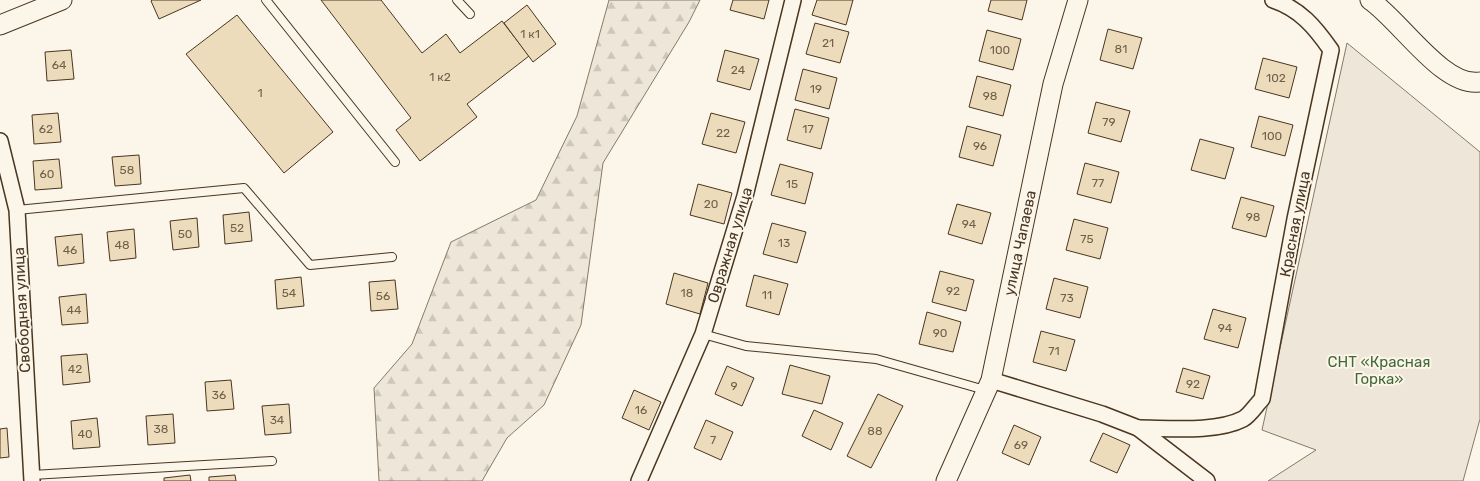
<svg xmlns="http://www.w3.org/2000/svg" width="1480" height="481" font-family="Rubik,sans-serif">
  <style>
    .green { fill: #ede6d9; stroke: #887966 }
    .forest { fill: url(#forest-firs); stroke: #887966 }
    .building { fill: #ecdcbc; stroke: #4a3520 }
    .lines { fill: none; stroke-linecap: round; stroke-linejoin: round }
    .service-casing { stroke: #4a3520; stroke-width: 10 }
    .minor-casing { stroke: #4a3520; stroke-width: 18 }
    .tertiary-casing { stroke: #4a3520; stroke-width: 21 }
    .service { stroke: #fbf6e9; stroke-width: 8 }
    .minor { stroke: #fbf6e9; stroke-width: 15 }
    .tertiary { stroke: #fbf6e9; stroke-width: 19 }
    .labels { text-anchor: middle; dominant-baseline: central; stroke-width: 4; stroke-linejoin: round; paint-order: stroke }
    .number-label { font-size: 12px; fill: #725f47 }
    .street-label { font-size: 15px; fill: #4a3520; stroke: #fbf6e9 }
    .park-label { font-size: 15px; fill: #436837; stroke: #fbf6e9 }
  </style>
  <defs>
    <pattern id="forest-firs" width="22" height="20" patternUnits="userSpaceOnUse" patternTransform="scale(1.25)"><rect width="22" height="20" fill="#ede6d9"/><path d="M5 1l3.5 6h-7zM16 11l3.5 6h-7z" fill="#cdc6ba"/></pattern>
  </defs>
  <rect width="100%" height="100%" fill="#fbf6e9"/>
  <polygon class="green" points="1347,43 1480,152 1480,419 1463,481 1268,481 1316,450 1262,430"/>
  <polygon class="forest" points="609,0 700,0 689,22 603,163 581,325 544,405 507,438 482,481 379,481 374,388 412,344 451,242 536,200 577,116"/>
  <g class="building">
    <polygon points="152,0 201,0 159,19 151,1"/>
    <polygon points="321,0 381,0 422,53 446,34 460,53 502,21 529,56 467,104 477,117 420,161 396,130 411,118"/>
    <polygon points="733,0 769,0 764,19 730,10"/>
    <polygon points="817,0 853,0 846,25 812,15"/>
    <polygon points="991,0 1027,0 1022,20 988,11"/>
    <polygon points="527,5 556,44 533,62 504,23"/>
    <polygon points="237,15 333,132 284,173 186,54"/>
    <polygon points="815,23 849,32 840,63 806,54"/>
    <polygon points="1108,29 1142,38 1133,69 1100,60"/>
    <polygon points="987,30 1021,39 1013,70 979,61"/>
    <polygon points="71,50 74,79 47,81 45,52"/>
    <polygon points="725,50 759,59 750,90 717,81"/>
    <polygon points="1263,58 1297,67 1289,98 1255,89"/>
    <polygon points="803,69 837,78 829,109 795,100"/>
    <polygon points="977,76 1011,85 1003,116 969,107"/>
    <polygon points="1096,102 1130,111 1121,142 1088,133"/>
    <polygon points="795,109 829,118 821,149 787,140"/>
    <polygon points="58,113 61,142 34,144 32,115"/>
    <polygon points="711,113 745,122 736,153 702,144"/>
    <polygon points="1259,116 1293,125 1285,156 1251,147"/>
    <polygon points="967,126 1001,135 993,166 959,157"/>
    <polygon points="1200,139 1234,148 1225,179 1191,170"/>
    <polygon points="139,155 141,184 115,186 112,157"/>
    <polygon points="59,159 62,188 35,190 33,161"/>
    <polygon points="1085,163 1119,172 1111,203 1077,194"/>
    <polygon points="780,164 813,173 805,204 771,195"/>
    <polygon points="698,184 732,193 724,224 690,215"/>
    <polygon points="1241,197 1274,206 1266,237 1232,228"/>
    <polygon points="957,204 991,213 982,244 948,234"/>
    <polygon points="249,212 252,241 225,244 223,215"/>
    <polygon points="197,218 199,247 173,250 170,221"/>
    <polygon points="1074,219 1108,228 1100,259 1066,250"/>
    <polygon points="772,223 806,232 797,263 763,254"/>
    <polygon points="134,229 136,258 110,261 107,232"/>
    <polygon points="82,234 84,263 58,266 55,237"/>
    <polygon points="940,271 974,280 966,311 932,302"/>
    <polygon points="674,273 708,283 700,314 666,304"/>
    <polygon points="754,275 788,284 779,315 746,306"/>
    <polygon points="301,277 304,306 277,309 275,280"/>
    <polygon points="1054,278 1088,287 1080,318 1046,309"/>
    <polygon points="395,280 398,309 371,311 369,282"/>
    <polygon points="86,294 88,323 62,325 59,297"/>
    <polygon points="1213,309 1246,318 1238,348 1204,339"/>
    <polygon points="927,312 961,322 953,352 919,344"/>
    <polygon points="1041,331 1075,340 1066,371 1033,362"/>
    <polygon points="87,354 90,382 63,385 61,356"/>
    <polygon points="790,365 830,376 822,404 782,394"/>
    <polygon points="727,366 754,378 742,406 715,394"/>
    <polygon points="1183,368 1210,376 1203,399 1176,392"/>
    <polygon points="231,380 234,409 207,411 205,382"/>
    <polygon points="634,390 661,402 649,430 622,418"/>
    <polygon points="878,394 903,406 871,468 847,456"/>
    <polygon points="289,404 291,433 265,435 262,406"/>
    <polygon points="814,410 843,423 831,450 802,436"/>
    <polygon points="173,414 175,443 148,445 146,416"/>
    <polygon points="97,418 100,447 73,449 71,421"/>
    <polygon points="706,420 733,432 721,460 694,448"/>
    <polygon points="1014,425 1041,437 1029,465 1002,453"/>
    <polygon points="7,428 9,457 0,458 0,429"/>
    <polygon points="1103,433 1130,445 1117,473 1090,461"/>
    <polygon points="190,475 191,481 164,481 164,478"/>
    <polygon points="235,475 236,481 209,481 209,477"/>
  </g>
  <g class="lines">
    <g class="service-casing">
      <g id="service">
        <polyline points="266,0 395,162"/>
        <polyline points="457,0 470,14"/>
        <polyline points="17,210 244,188 310,265 392,257"/>
        <polyline points="703,334 746,346 876,359 985,390"/>
        <polyline points="32,475 272,461"/>
      </g>
    </g>
    <g class="minor-casing">
      <g id="minor">
        <polyline points="0,141 17,210 32,481"/>
        <polyline points="991,380 1102,414 1138,428 1207,481"/>
        <path d="M1138,428C1168,428 1216,433 1243,419C1250,415 1256,405 1262,399L1295,219L1331,50C1315,27 1300,9 1273,0"/>
        <polyline points="639,481 703,334 745,196 793,0"/>
      </g>
    </g>
    <g class="tertiary-casing">
      <g id="tertiary">
        <path d="M1370,0C1400,20 1443,88 1480,82"/>
        <polyline points="0,25 62,0"/>
        <polyline points="946,481 991,380 1053,84 1078,0"/>
      </g>
    </g>
    <use href="#service" class="service"/>
    <use href="#minor" class="minor"/>
    <use href="#tertiary" class="tertiary"/>
  </g>
  <g class="labels">
    <g class="number-label">
      <text x="530" y="34">1 к1</text>
      <text x="828" y="43">21</text>
      <text x="1121" y="49">81</text>
      <text x="1000" y="50">100</text>
      <text x="59" y="65">64</text>
      <text x="738" y="70">24</text>
      <text x="440" y="77">1 к2</text>
      <text x="1276" y="78">102</text>
      <text x="816" y="89">19</text>
      <text x="260" y="93">1</text>
      <text x="990" y="96">98</text>
      <text x="1109" y="122">79</text>
      <text x="46" y="129">62</text>
      <text x="808" y="129">17</text>
      <text x="723" y="133">22</text>
      <text x="1272" y="136">100</text>
      <text x="980" y="146">96</text>
      <text x="127" y="170">58</text>
      <text x="47" y="174">60</text>
      <text x="1098" y="183">77</text>
      <text x="792" y="184">15</text>
      <text x="711" y="204">20</text>
      <text x="1253" y="217">98</text>
      <text x="969" y="224">94</text>
      <text x="237" y="228">52</text>
      <text x="185" y="234">50</text>
      <text x="1087" y="239">75</text>
      <text x="784" y="243">13</text>
      <text x="122" y="245">48</text>
      <text x="70" y="250">46</text>
      <text x="953" y="291">92</text>
      <text x="289" y="293">54</text>
      <text x="687" y="293">18</text>
      <text x="767" y="295">11</text>
      <text x="383" y="296">56</text>
      <text x="1067" y="298">73</text>
      <text x="74" y="310">44</text>
      <text x="1225" y="328">94</text>
      <text x="940" y="333">90</text>
      <text x="1054" y="351">71</text>
      <text x="75" y="369">42</text>
      <text x="1193" y="384">92</text>
      <text x="734" y="386">9</text>
      <text x="219" y="395">36</text>
      <text x="641" y="410">16</text>
      <text x="277" y="420">34</text>
      <text x="161" y="429">38</text>
      <text x="875" y="431">88</text>
      <text x="85" y="434">40</text>
      <text x="713" y="440">7</text>
      <text x="1021" y="445">69</text>
    </g>
    <g class="street-label">
      <text transform="translate(1295 224) rotate(-79)">Красная улица</text>
      <text transform="translate(1020 243) rotate(-78)">улица Чапаева</text>
      <text transform="translate(730 245) rotate(-73)">Овражная улица</text>
      <text transform="translate(22 310) rotate(-93)">Свободная улица</text>
    </g>
    <g class="park-label">
      <text x="1379" y="362">СНТ «Красная<tspan x="1379" dy="17">Горка»</tspan></text>
    </g>
  </g>
</svg>
